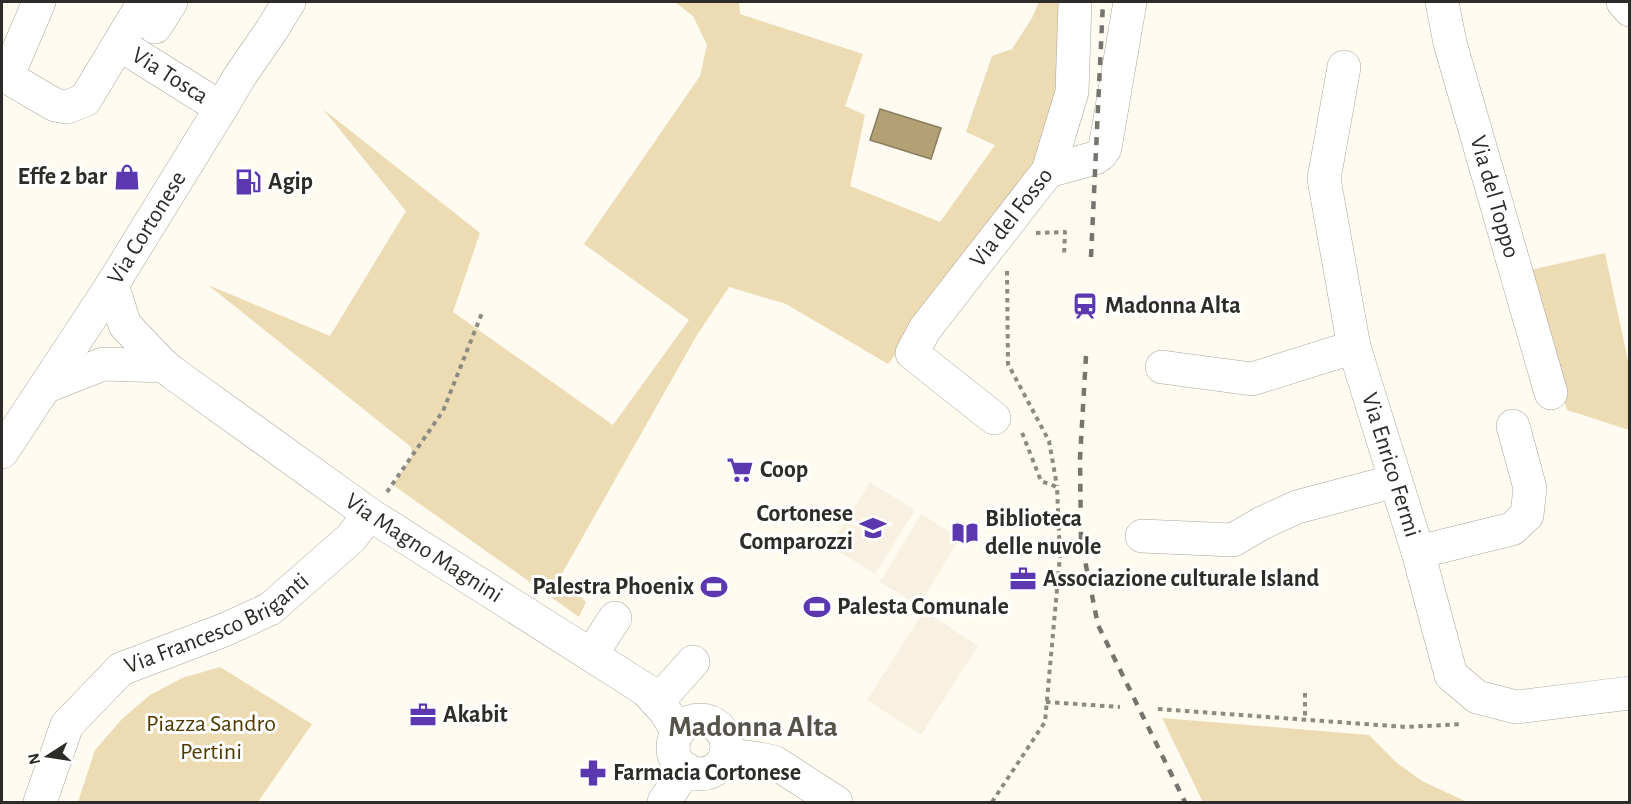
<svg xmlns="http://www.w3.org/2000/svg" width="1631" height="804" font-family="'Alegreya Sans',sans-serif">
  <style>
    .built { fill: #f8f0e0 }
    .green { fill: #eddbb4 }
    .water { fill: #b3a075; stroke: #8b7d5e; stroke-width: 1.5 }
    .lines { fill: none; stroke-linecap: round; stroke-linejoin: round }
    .minor-casing { stroke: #a9a59c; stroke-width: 34 }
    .major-casing { stroke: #a9a59c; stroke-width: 34 }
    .path { stroke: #8c8a83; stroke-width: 4; stroke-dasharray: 4.5 4.5; stroke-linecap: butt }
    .minor { stroke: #fff; stroke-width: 33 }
    .major { stroke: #fff; stroke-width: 33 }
    .rail { stroke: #76746e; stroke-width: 4.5; stroke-dasharray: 8 8; stroke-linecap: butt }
    .labels { text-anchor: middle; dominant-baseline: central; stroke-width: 6; stroke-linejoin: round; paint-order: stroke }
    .street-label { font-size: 24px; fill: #2d2c28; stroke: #fff }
    .poi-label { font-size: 24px; font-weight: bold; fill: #2d2c28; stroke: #fff; text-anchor: start }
    .park-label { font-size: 24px; fill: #4f3b00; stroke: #fff }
    .district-label { font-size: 30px; font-weight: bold; fill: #56534b; stroke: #fff }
  </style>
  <rect width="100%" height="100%" fill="#fffbf1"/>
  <g class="built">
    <polygon points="870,482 915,510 875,574 830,546"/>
    <polygon points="921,514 960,538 919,606 880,582"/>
    <polygon points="924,611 978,646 921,735 867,700"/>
  </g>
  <g class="green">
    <polygon points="675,2 739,2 740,14 863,54 845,106 865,115 850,186 940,222 995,145 966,132 992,56 1012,49 1032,18 1039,2 1060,2 1059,70 1047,155 888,364 786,304 729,287 697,335 560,577 586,602 579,617 393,485 412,456 411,447 208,285 330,336 406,211 323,109 480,233 453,312 613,425 689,320 584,244 700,76 707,45 693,16"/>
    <polygon points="1605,253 1628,361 1629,361 1629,430 1567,410 1526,271"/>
    <polygon points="220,667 312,724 258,802 78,802 95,750 122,719 150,695 182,678"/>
    <polygon points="1162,718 1369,735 1397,763 1422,781 1467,802 1203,802"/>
  </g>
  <polygon class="water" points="880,109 941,128 931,159 870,140"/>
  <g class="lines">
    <g class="minor-casing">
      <g id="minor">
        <polyline points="39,2 7,77 55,105 67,107 85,100 144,2"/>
        <path id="s1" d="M1442,2L1450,43L1551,393"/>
        <polyline points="1623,2 1630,10"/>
        <polyline points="155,27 171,2"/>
        <path id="s2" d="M119,44L221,108"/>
        <path id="s3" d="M1344,67L1324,179L1354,347L1418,552L1451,675L1477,697L1516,707L1630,693"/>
        <polyline points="1048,171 1072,92 1075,2"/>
        <path id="s4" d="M112,285L125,325L164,366L173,373L369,514L646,690L665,711L678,732"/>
        <polyline points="1162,367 1252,379 1354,347"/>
        <polyline points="45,387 103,364 164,366"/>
        <path id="s5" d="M994,418L912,353L925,329L1048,171L1095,158L1101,154L1105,148L1130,2"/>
        <polyline points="1142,536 1233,540 1262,523 1297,507 1395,481"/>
        <polyline points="1418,552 1512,529 1527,515 1530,488 1513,426"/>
        <polyline points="591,655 615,618"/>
        <polyline points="657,702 693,662"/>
        <circle cx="700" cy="747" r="27"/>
        <polyline points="726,754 760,759 774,762 836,802"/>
        <path id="s6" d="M40,802L67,725L121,669L224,630L270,609L351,538L369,514"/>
        <polyline points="664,802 686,769"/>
      </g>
    </g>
    <g class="major-casing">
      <g id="major">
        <path id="s7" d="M2,452L112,285L221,108L240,76L271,31L289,2"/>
      </g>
    </g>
    <g class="path">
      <polyline points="1036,233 1065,232 1064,256"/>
      <polyline points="1007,271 1008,364 1049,441 1057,486"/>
      <polyline points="387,492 443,411 482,313"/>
      <polyline points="1305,693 1305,719"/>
      <polyline points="1046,702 1120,707"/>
      <polyline points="1158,709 1406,727 1463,724"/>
      <polyline points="992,802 1045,722 1060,556 1057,487 1041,481 1021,430"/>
    </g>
    <use href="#minor" class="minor"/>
    <use href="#major" class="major"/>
    <g class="rail">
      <polyline points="1091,257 1103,2"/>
      <polyline points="1086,356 1080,458 1081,541 1098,625 1185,802"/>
    </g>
  </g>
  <defs>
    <g id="shop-bare" transform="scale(2.07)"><path d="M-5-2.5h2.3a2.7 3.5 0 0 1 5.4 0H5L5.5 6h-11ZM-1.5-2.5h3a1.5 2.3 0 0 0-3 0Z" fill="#5b38b0" stroke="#fff" stroke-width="2.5" paint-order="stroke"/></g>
    <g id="fuel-bare" transform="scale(2.07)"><path d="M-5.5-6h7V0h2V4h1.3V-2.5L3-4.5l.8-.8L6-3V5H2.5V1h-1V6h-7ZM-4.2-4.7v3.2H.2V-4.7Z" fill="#5b38b0" stroke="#fff" stroke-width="2.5" paint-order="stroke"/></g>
    <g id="station-bare" transform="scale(2.07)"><path d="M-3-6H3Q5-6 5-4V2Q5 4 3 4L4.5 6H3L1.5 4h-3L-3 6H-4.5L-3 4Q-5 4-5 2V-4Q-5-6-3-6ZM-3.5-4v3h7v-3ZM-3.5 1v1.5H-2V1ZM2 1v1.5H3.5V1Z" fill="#5b38b0" stroke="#fff" stroke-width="2.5" paint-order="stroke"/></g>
    <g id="supermarket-bare" transform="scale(2.07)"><path d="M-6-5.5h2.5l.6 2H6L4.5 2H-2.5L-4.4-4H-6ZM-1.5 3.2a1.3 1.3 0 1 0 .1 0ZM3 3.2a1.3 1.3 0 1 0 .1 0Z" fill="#5b38b0" stroke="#fff" stroke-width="2.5" paint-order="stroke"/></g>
    <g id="school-bare" transform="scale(2.07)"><path d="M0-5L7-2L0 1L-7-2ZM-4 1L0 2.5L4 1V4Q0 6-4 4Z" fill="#5b38b0" stroke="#fff" stroke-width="2.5" paint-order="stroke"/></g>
    <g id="library-bare" transform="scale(2.07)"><path d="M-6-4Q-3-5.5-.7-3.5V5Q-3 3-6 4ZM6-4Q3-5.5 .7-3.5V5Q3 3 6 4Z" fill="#5b38b0" stroke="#fff" stroke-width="2.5" paint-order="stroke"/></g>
    <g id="office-bare" transform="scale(2.07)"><path d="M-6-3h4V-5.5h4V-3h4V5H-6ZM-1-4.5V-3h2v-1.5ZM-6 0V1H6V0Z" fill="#5b38b0" stroke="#fff" stroke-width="2.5" paint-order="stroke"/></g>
    <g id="stadium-bare" transform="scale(2.07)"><path d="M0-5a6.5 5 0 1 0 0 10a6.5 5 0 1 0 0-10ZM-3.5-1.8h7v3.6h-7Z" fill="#5b38b0" stroke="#fff" stroke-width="2.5" paint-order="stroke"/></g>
    <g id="pharmacy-bare" transform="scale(2.07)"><path d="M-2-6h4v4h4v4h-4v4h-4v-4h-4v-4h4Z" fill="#5b38b0" stroke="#fff" stroke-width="2.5" paint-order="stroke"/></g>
  </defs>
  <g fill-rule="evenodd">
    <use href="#shop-bare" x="127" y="177"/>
    <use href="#fuel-bare" x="248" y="182"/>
    <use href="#station-bare" x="1085" y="306"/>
    <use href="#supermarket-bare" x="740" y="470"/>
    <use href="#school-bare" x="873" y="528"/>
    <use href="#library-bare" x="965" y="533"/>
    <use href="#office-bare" x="1023" y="579"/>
    <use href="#stadium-bare" x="714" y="587"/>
    <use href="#stadium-bare" x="817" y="607"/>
    <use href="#office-bare" x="423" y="715"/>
    <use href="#pharmacy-bare" x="593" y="773"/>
  </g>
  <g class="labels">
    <g class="street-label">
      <text stroke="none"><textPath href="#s2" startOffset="60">Via Tosca</textPath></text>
      <text stroke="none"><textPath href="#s1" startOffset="202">Via del Toppo</textPath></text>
      <text stroke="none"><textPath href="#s5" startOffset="273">Via del Fosso</textPath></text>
      <text stroke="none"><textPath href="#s7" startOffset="267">Via Cortonese</textPath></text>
      <text stroke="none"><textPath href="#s3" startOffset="408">Via Enrico Fermi</textPath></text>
      <text stroke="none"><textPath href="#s4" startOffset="416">Via Magno Magnini</textPath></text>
      <text stroke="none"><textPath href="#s6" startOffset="266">Via Francesco Briganti</textPath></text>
    </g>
    <g class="poi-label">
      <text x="107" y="177" text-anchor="end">Effe 2 bar</text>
      <text x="268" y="182">Agip</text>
      <text x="1105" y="306">Madonna Alta</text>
      <text x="760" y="470">Coop</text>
      <text x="853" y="514" text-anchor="end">Cortonese<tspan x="853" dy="28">Comparozzi</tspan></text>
      <text x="985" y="519">Biblioteca<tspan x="985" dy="28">delle nuvole</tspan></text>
      <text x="1043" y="579">Associazione culturale Island</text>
      <text x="694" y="587" text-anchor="end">Palestra Phoenix</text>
      <text x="837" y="607">Palesta Comunale</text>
      <text x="443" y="715">Akabit</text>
      <text x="613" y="773">Farmacia Cortonese</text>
    </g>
    <g class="park-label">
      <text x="211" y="724">Piazza Sandro<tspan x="211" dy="28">Pertini</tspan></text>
    </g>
    <g class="district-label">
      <text x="753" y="727">Madonna Alta</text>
    </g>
  </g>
  <rect width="1631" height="804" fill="none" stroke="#2d2c28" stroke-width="6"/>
  <g transform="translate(48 756) rotate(258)" stroke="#ffffff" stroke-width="4.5" paint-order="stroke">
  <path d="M0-4.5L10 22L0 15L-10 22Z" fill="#2d2c28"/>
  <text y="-9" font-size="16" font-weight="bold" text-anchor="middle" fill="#2d2c28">N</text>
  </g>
</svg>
